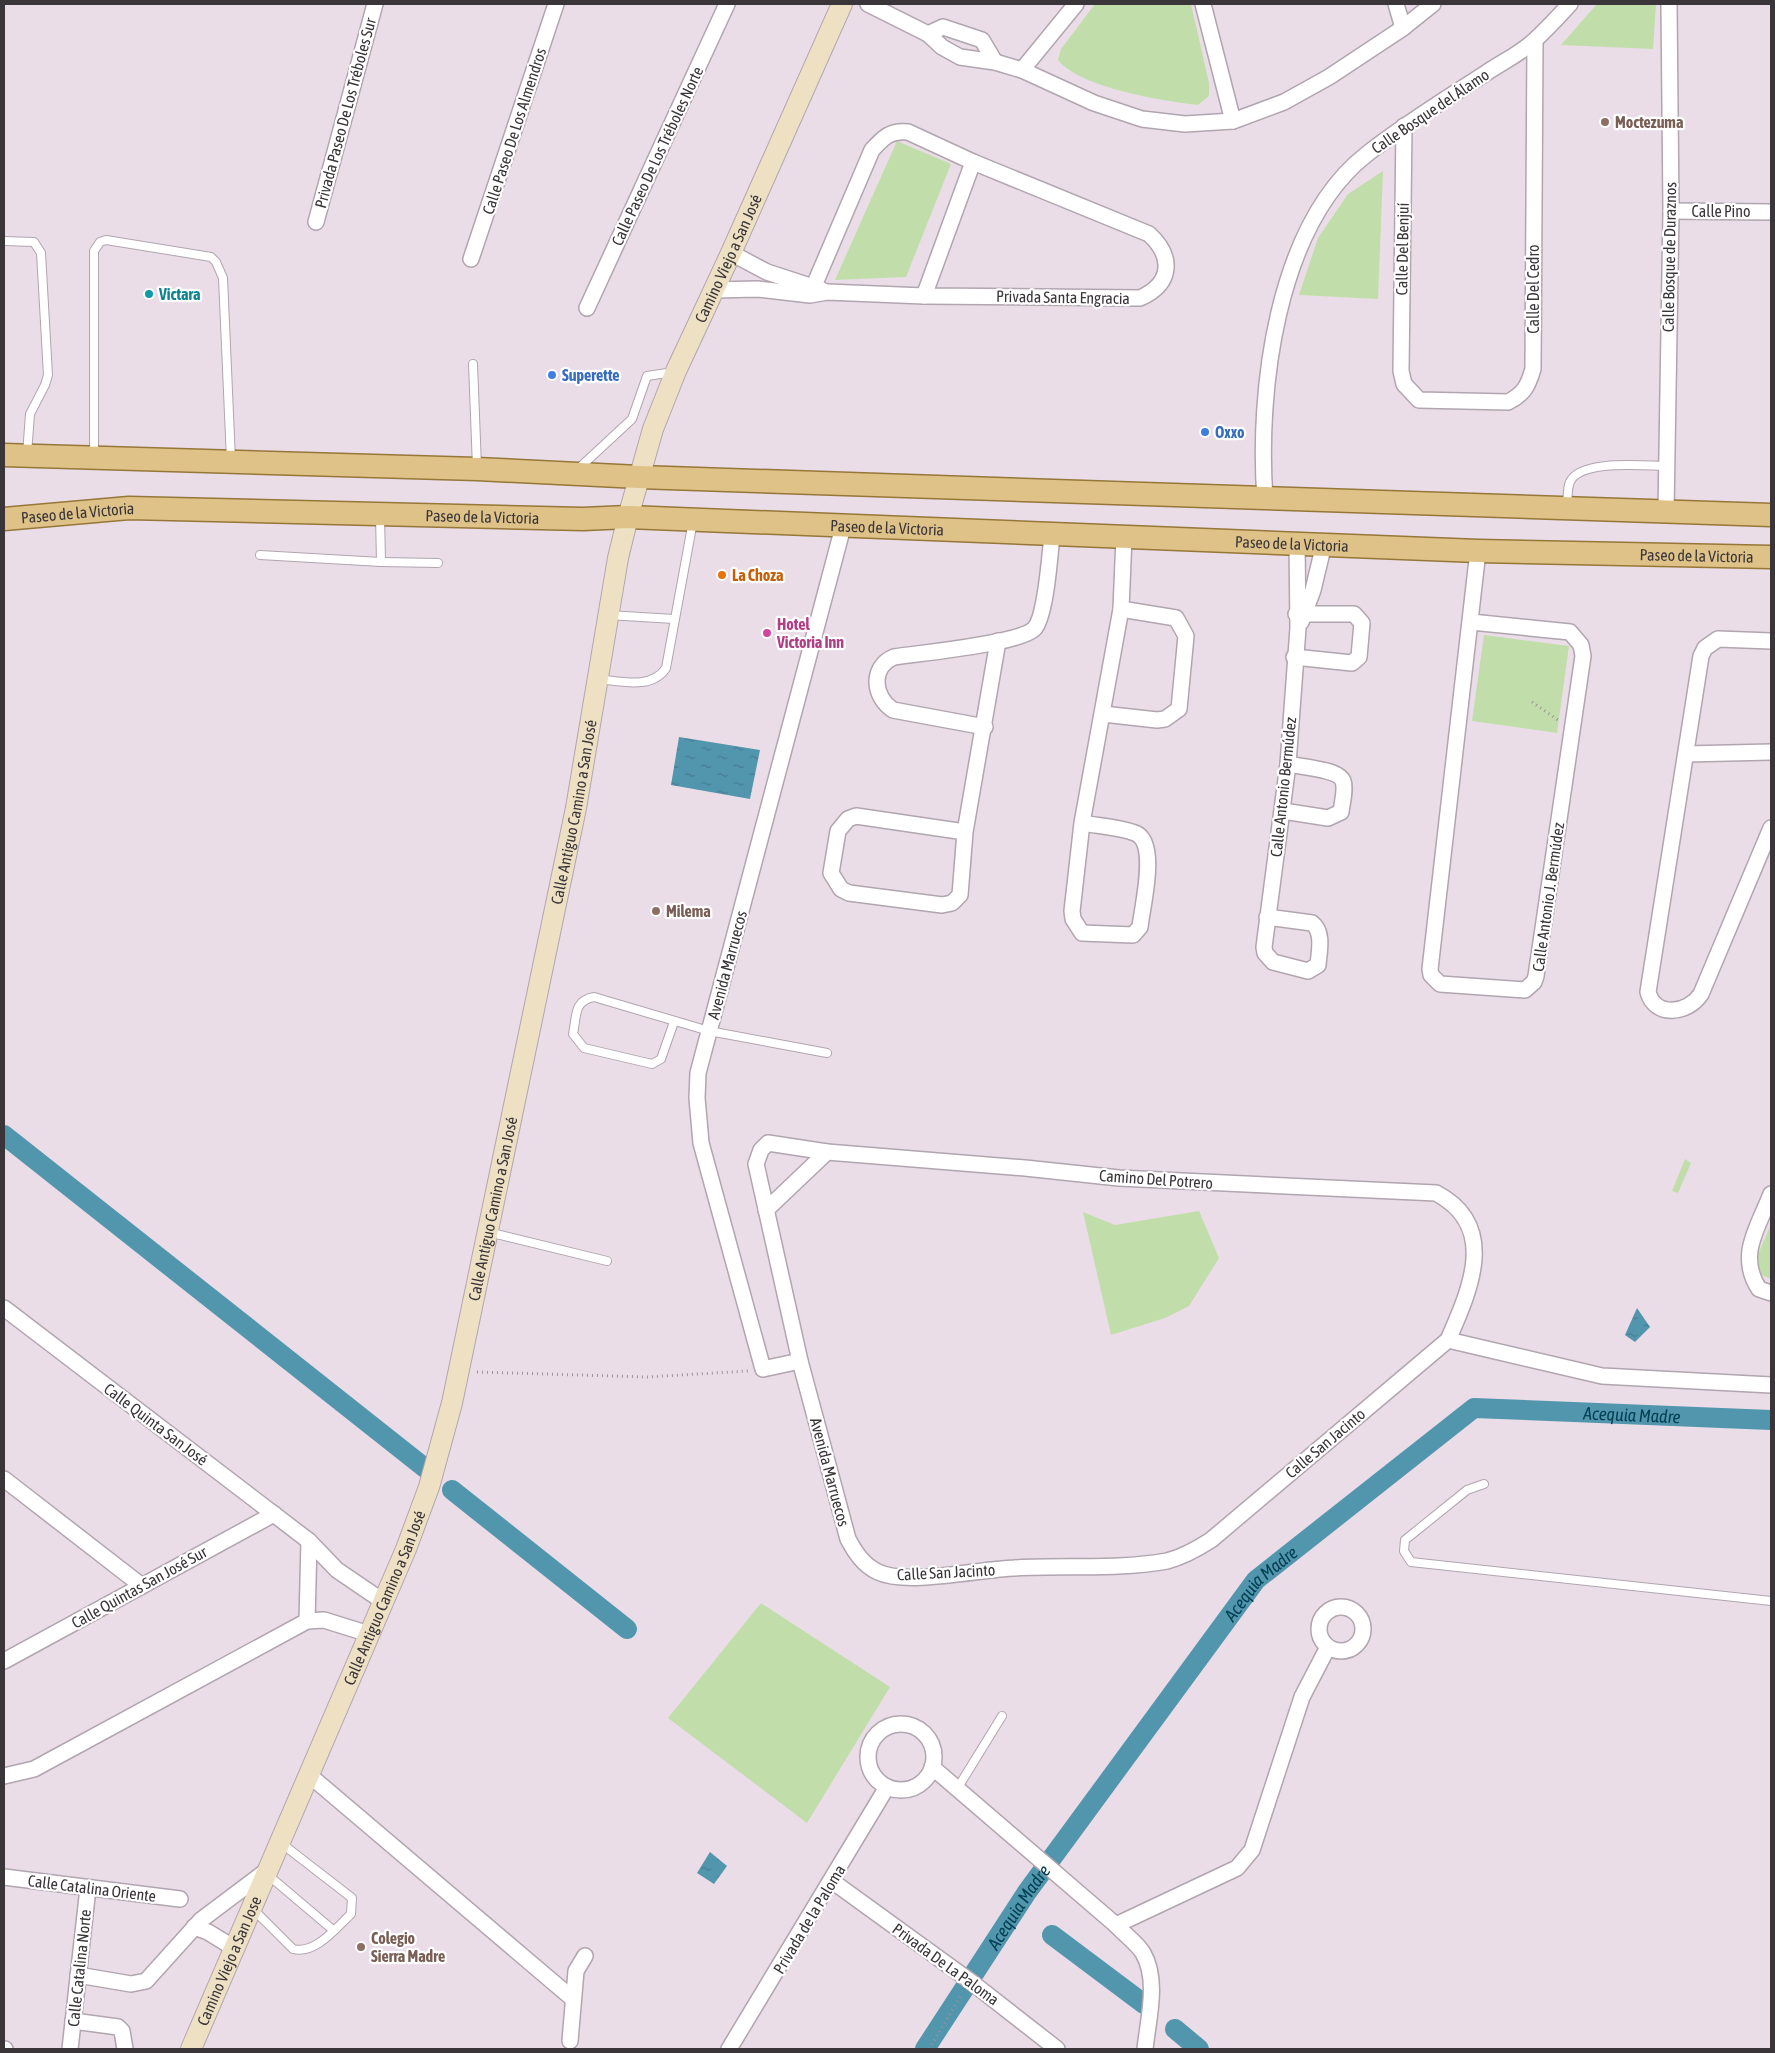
<svg xmlns="http://www.w3.org/2000/svg" width="1775" height="2053" font-family="'Asap Condensed',sans-serif">
  <style>
    .park { fill: #c1deaa }
    .water { fill: url(#water-ripples) }
    .lines { fill: none; stroke-linecap: round; stroke-linejoin: round }
    .canal { stroke: #5296ae; stroke-width: 20 }
    .lane-casing { stroke: #b1a5af; stroke-width: 10 }
    .street-casing { stroke: #b1a5af; stroke-width: 18 }
    .secondary-casing { stroke: #b1a5af; stroke-width: 22 }
    .primary-casing { stroke: #967738; stroke-width: 25 }
    .path { stroke: #9b929a; stroke-width: 3; stroke-dasharray: 1 4; stroke-linecap: butt }
    .lane { stroke: #fff; stroke-width: 8 }
    .street { stroke: #fff; stroke-width: 15 }
    .secondary { stroke: #eee1c3; stroke-width: 20 }
    .primary { stroke: #dec288; stroke-width: 22 }
    .education-dot { fill: #8d6e63; stroke: #fff; stroke-width: 2 }
    .culture-dot { fill: #0f9aa8; stroke: #fff; stroke-width: 2 }
    .shop-dot { fill: #3f7fe0; stroke: #fff; stroke-width: 2 }
    .food-dot { fill: #e8710a; stroke: #fff; stroke-width: 2 }
    .hotel-dot { fill: #d1479c; stroke: #fff; stroke-width: 2 }
    .labels { text-anchor: middle; dominant-baseline: central; stroke-width: 4.5; stroke-linejoin: round; paint-order: stroke }
    .street-label { font-size: 16px; fill: #393539; stroke: #fff }
    .education-label { font-size: 16px; font-weight: bold; fill: #785e54; stroke: #fff; text-anchor: start }
    .culture-label { font-size: 16px; font-weight: bold; fill: #0d838f; stroke: #fff; text-anchor: start }
    .shop-label { font-size: 16px; font-weight: bold; fill: #366cbe; stroke: #fff; text-anchor: start }
    .food-label { font-size: 16px; font-weight: bold; fill: #c56008; stroke: #fff; text-anchor: start }
    .hotel-label { font-size: 16px; font-weight: bold; fill: #b23c85; stroke: #fff; text-anchor: start }
    .water-label { font-size: 18px; font-style: italic; fill: #004052; stroke: #fff }
  </style>
  <defs>
    <pattern id="water-ripples" width="26" height="14" patternUnits="userSpaceOnUse" patternTransform="scale(1.25)"><rect width="26" height="14" fill="#5296ae"/><path d="M2 4q2-2 4 0t4 0M15 11q2-2 4 0t4 0" fill="none" stroke="#457b8f"/></pattern>
  </defs>
  <rect width="100%" height="100%" fill="#eadde8"/>
  <g class="park">
    <path d="M1095,4H1191L1209,83V96L1198,105C1163,101 1080,88 1058,60L1061,49Z"/>
    <polygon points="1597,4 1656,4 1653,49 1561,45"/>
    <polygon points="897,141 951,164 906,277 835,280"/>
    <polygon points="1383,171 1378,299 1299,295 1318,238 1348,194"/>
    <polygon points="1484,635 1569,646 1557,733 1472,721"/>
    <polygon points="1685,1159 1691,1163 1678,1193 1672,1191"/>
    <polygon points="1199,1211 1219,1258 1189,1306 1165,1318 1111,1335 1083,1212 1115,1225"/>
    <polygon points="1771,1224 1771,1279 1762,1275 1756,1259"/>
    <polygon points="761,1603 890,1687 807,1823 668,1718"/>
  </g>
  <g class="water">
    <polygon points="679,737 760,750 750,799 671,785"/>
    <polygon points="1637,1308 1650,1327 1635,1342 1625,1335"/>
    <polygon points="710,1852 727,1866 714,1884 697,1873"/>
  </g>
  <g class="lines">
    <g class="canal">
      <polyline points="4,1135 425,1468"/>
      <polyline points="452,1490 627,1629"/>
      <polyline points="1052,1935 1144,2004"/>
      <polyline points="1175,2029 1199,2049"/>
      <path id="s1" d="M925,2049L1027,1892L1256,1580L1474,1408L1771,1420"/>
    </g>
    <g class="lane-casing">
      <g id="lane">
        <polyline points="4,241 34,242 41,253 48,375 45,385 30,414 27,454"/>
        <polyline points="473,364 477,467"/>
        <polyline points="94,457 94,251 100,242 106,240 211,257 216,262 223,278 231,460"/>
        <polyline points="577,470 632,419 647,376 674,372"/>
        <path d="M1567,505C1568,498 1567,488 1570,482C1580,459 1645,466 1666,466"/>
        <polyline points="260,555 381,562 380,516"/>
        <polyline points="381,562 438,563"/>
        <polyline points="608,615 674,619"/>
        <path d="M598,679C620,681 652,690 666,668L693,521"/>
        <path d="M674,1022L661,1059L652,1064L584,1048L573,1034C577,1016 573,1001 594,997L709,1031L827,1053"/>
        <polyline points="488,1232 607,1261"/>
        <polyline points="1484,1484 1467,1490 1405,1540 1404,1551 1411,1562 1771,1601"/>
        <polyline points="957,1789 1002,1716"/>
        <polyline points="268,1875 333,1930"/>
        <path d="M252,1908L293,1949C315,1955 336,1928 351,1914L352,1898L281,1843"/>
      </g>
    </g>
    <g class="street-casing">
      <g id="street">
        <polyline points="868,4 928,34 942,47 960,57 995,62 1022,70 1094,103 1142,119 1185,124 1233,121 1284,102 1329,77 1403,28 1433,4"/>
        <polyline points="1203,4 1233,121"/>
        <polyline points="1396,4 1403,28"/>
        <polyline points="928,34 943,27 982,40 995,62"/>
        <polyline points="1022,70 1076,4"/>
        <path d="M1404,126L1401,371L1404,384L1419,400L1508,402C1524,394 1528,386 1533,369L1535,41"/>
        <polyline points="1671,211 1771,212"/>
        <polyline points="316,222 375,4"/>
        <polyline points="731,253 767,272 822,290"/>
        <polyline points="471,259 556,4"/>
        <path d="M714,290L758,289L810,295L827,292L924,296L1140,298C1172,284 1174,257 1149,234L973,162L908,132C890,130 883,138 872,150L810,295"/>
        <polyline points="924,296 973,162"/>
        <polyline points="587,308 727,4"/>
        <path d="M1265,499C1257,392 1276,225 1367,154C1405,124 1446,99 1486,73C1502,62 1522,53 1536,39C1548,28 1559,16 1570,4"/>
        <polyline points="1666,511 1671,211 1669,4"/>
        <polyline points="1301,622 1313,590 1324,544"/>
        <polyline points="1471,622 1570,632 1581,645 1583,656 1536,976 1534,982 1525,990 1440,984 1431,975 1430,969 1478,551"/>
        <path d="M1771,641L1718,639L1705,648L1701,656L1648,992C1655,1018 1688,1014 1701,994L1771,828"/>
        <polyline points="1294,657 1352,663 1359,657 1362,623 1354,614 1296,614"/>
        <polyline points="1103,714 1157,720 1165,719 1179,709 1186,636 1176,618 1121,609"/>
        <path d="M985,727L893,710C873,697 870,667 894,657C920,653 1018,644 1034,629C1046,617 1050,553 1052,535"/>
        <polyline points="1686,754 1771,752"/>
        <path d="M1283,811L1328,818L1341,812C1342,803 1346,789 1343,781C1338,769 1301,767 1288,764"/>
        <path d="M1082,823C1099,826 1119,827 1135,833C1159,842 1142,907 1140,927L1133,935L1082,933L1073,919L1072,911L1082,823L1121,609L1124,537"/>
        <polyline points="965,832 856,816 848,819 838,831 831,873 841,889 849,893 942,905 952,903 960,895 965,832 998,641"/>
        <path d="M1267,917L1312,923C1324,932 1319,952 1318,965L1308,971L1273,962L1265,953L1264,947L1288,764L1298,628L1297,543"/>
        <path d="M768,1143L827,1152L1025,1168L1119,1178L1436,1193C1499,1226 1470,1290 1448,1340L1211,1540C1197,1549 1183,1557 1167,1561C1117,1570 1065,1565 1014,1568C981,1569 907,1586 878,1572C863,1565 855,1552 848,1539L800,1361L756,1164L761,1150Z"/>
        <path d="M1771,1194C1758,1228 1737,1255 1759,1289L1771,1293"/>
        <polyline points="766,1210 827,1152"/>
        <polyline points="4,1308 309,1541 337,1570 384,1602"/>
        <polyline points="1448,1340 1602,1376 1771,1385"/>
        <polyline points="800,1361 763,1369 701,1143 697,1098 698,1073 843,527"/>
        <polyline points="4,1479 142,1586"/>
        <circle cx="1341" cy="1629" r="22"/>
        <polyline points="307,1621 309,1541"/>
        <polyline points="4,1661 274,1514"/>
        <circle cx="901" cy="1757" r="33"/>
        <path d="M932,1767L1116,1925C1124,1934 1137,1943 1143,1953C1159,1980 1148,2020 1145,2049"/>
        <polyline points="308,1774 573,1999"/>
        <polyline points="4,1776 34,1769 307,1621 324,1620 369,1634"/>
        <polyline points="4,1877 180,1899"/>
        <polyline points="832,1881 970,1981 1057,2049"/>
        <polyline points="1116,1925 1237,1868 1252,1850 1302,1697 1328,1647"/>
        <polyline points="194,1927 208,1932 234,1948"/>
        <polyline points="78,1975 131,1984 146,1981 201,1920 266,1871"/>
        <polyline points="73,2021 118,2027 122,2031 125,2049"/>
        <polyline points="570,2041 576,1971 585,1956"/>
        <polyline points="4,2049 5,2049"/>
        <polyline points="70,2049 88,1888"/>
        <polyline points="729,2049 887,1787"/>
      </g>
    </g>
    <g class="secondary-casing">
      <g id="secondary">
        <path id="s2" d="M191,2049L406,1549L429,1487L452,1403L576,808L618,558L628,517L653,429L676,371L731,253L842,4"/>
      </g>
    </g>
    <g class="primary-casing">
      <g id="primary">
        <polyline points="4,455 477,469 639,477 1771,515"/>
        <path id="s3" d="M4,519L129,508L583,519L628,517L1478,551L1771,557"/>
      </g>
    </g>
    <g class="path">
      <polyline points="1532,702 1558,720"/>
      <polyline points="477,1372 647,1377 748,1371"/>
      <polyline points="929,2049 962,1994"/>
    </g>
    <use href="#lane" class="lane"/>
    <use href="#street" class="street"/>
    <use href="#secondary" class="secondary"/>
    <use href="#primary" class="primary"/>
  </g>
  <g class="education-dot">
    <circle cx="1605" cy="122" r="5"/>
    <circle cx="656" cy="911" r="5"/>
    <circle cx="361" cy="1947" r="5"/>
  </g>
  <circle class="culture-dot" cx="149" cy="294" r="5"/>
  <g class="shop-dot">
    <circle cx="552" cy="375" r="5"/>
    <circle cx="1205" cy="432" r="5"/>
  </g>
  <circle class="food-dot" cx="722" cy="575" r="5"/>
  <circle class="hotel-dot" cx="767" cy="633" r="5"/>
  <g class="labels">
    <g class="street-label">
      <text transform="translate(1430 111) rotate(-34)">Calle Bosque del Álamo</text>
      <text transform="translate(345 113) rotate(-75)">Privada Paseo De Los Tréboles Sur</text>
      <text transform="translate(514 131) rotate(-72)">Calle Paseo De Los Almendros</text>
      <text transform="translate(657 156) rotate(-65)">Calle Paseo De Los Tréboles Norte</text>
      <text x="1721" y="211">Calle Pino</text>
      <text transform="translate(1402 249) rotate(-89)">Calle Del Benjuí</text>
      <text transform="translate(1669 257) rotate(-89)">Calle Bosque de Duraznos</text>
      <text stroke="none"><textPath href="#s2" startOffset="1879">Camino Viejo a San José</textPath></text>
      <text transform="translate(1533 289) rotate(-90)">Calle Del Cedro</text>
      <text transform="translate(1063 297) rotate(1)">Privada Santa Engracia</text>
      <text stroke="none"><textPath href="#s3" startOffset="74">Paseo de la Victoria</textPath></text>
      <text stroke="none"><textPath href="#s3" startOffset="479">Paseo de la Victoria</textPath></text>
      <text stroke="none"><textPath href="#s3" startOffset="884">Paseo de la Victoria</textPath></text>
      <text stroke="none"><textPath href="#s3" startOffset="1289">Paseo de la Victoria</textPath></text>
      <text stroke="none"><textPath href="#s3" startOffset="1694">Paseo de la Victoria</textPath></text>
      <text transform="translate(1283 787) rotate(-84)">Calle Antonio Bermúdez</text>
      <text stroke="none"><textPath href="#s2" startOffset="1301">Calle Antiguo Camino a San José</textPath></text>
      <text transform="translate(1548 897) rotate(-82)">Calle Antonio J. Bermúdez</text>
      <text transform="translate(727 965) rotate(-75)">Avenida Marruecos</text>
      <text transform="translate(1156 1179) rotate(4)">Camino Del Potrero</text>
      <text stroke="none"><textPath href="#s2" startOffset="896">Calle Antiguo Camino a San José</textPath></text>
      <text transform="translate(156 1424) rotate(37)">Calle Quinta San José</text>
      <text transform="translate(1325 1443) rotate(-40)">Calle San Jacinto</text>
      <text transform="translate(830 1472) rotate(75)">Avenida Marruecos</text>
      <text transform="translate(946 1572) rotate(-3)">Calle San Jacinto</text>
      <text transform="translate(139 1587) rotate(-29)">Calle Quintas San José Sur</text>
      <text stroke="none"><textPath href="#s2" startOffset="491">Calle Antiguo Camino a San José</textPath></text>
      <text transform="translate(92 1888) rotate(7)">Calle Catalina Oriente</text>
      <text transform="translate(809 1919) rotate(-59)">Privada de la Paloma</text>
      <text stroke="none"><textPath href="#s2" startOffset="96">Camino Viejo a San Jose</textPath></text>
      <text transform="translate(946 1964) rotate(36)">Privada De La Paloma</text>
      <text transform="translate(79 1968) rotate(-84)">Calle Catalina Norte</text>
    </g>
    <g class="education-label">
      <text x="1615" y="122">Moctezuma</text>
      <text x="666" y="911">Milema</text>
      <text x="371" y="1938">Colegio<tspan x="371" dy="18">Sierra Madre</tspan></text>
    </g>
    <g class="culture-label">
      <text x="159" y="294">Victara</text>
    </g>
    <g class="shop-label">
      <text x="562" y="375">Superette</text>
      <text x="1215" y="432">Oxxo</text>
    </g>
    <g class="food-label">
      <text x="732" y="575">La Choza</text>
    </g>
    <g class="hotel-label">
      <text x="777" y="624">Hotel<tspan x="777" dy="18">Victoria Inn</tspan></text>
    </g>
    <g class="water-label">
      <text stroke="none"><textPath href="#s1" startOffset="1010">Acequia Madre</textPath></text>
      <text stroke="none"><textPath href="#s1" startOffset="575">Acequia Madre</textPath></text>
      <text stroke="none"><textPath href="#s1" startOffset="170">Acequia Madre</textPath></text>
    </g>
  </g>
  <rect width="1775" height="2053" fill="none" stroke="#393539" stroke-width="10"/>
</svg>
